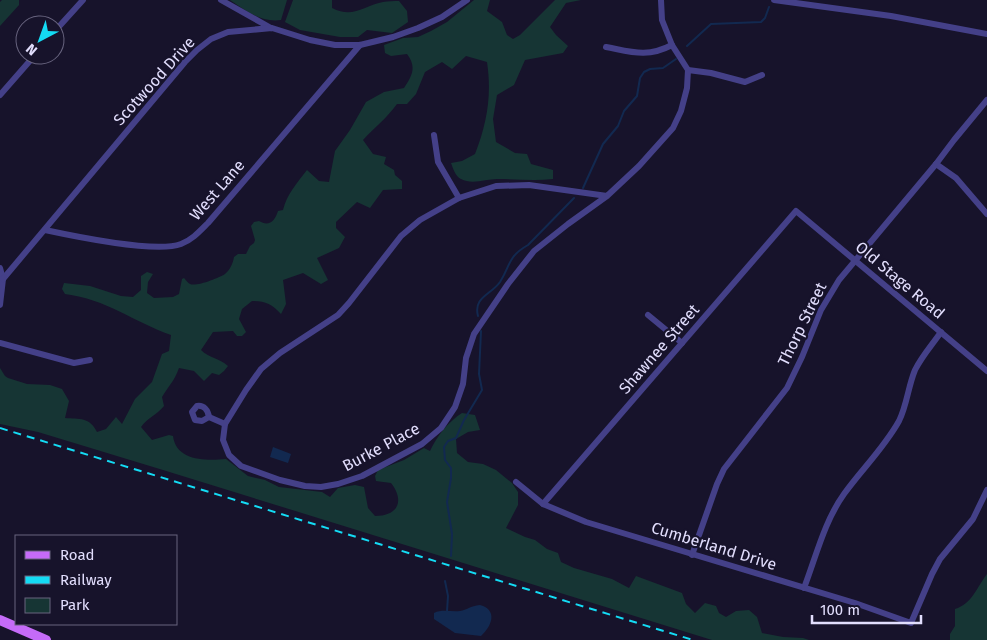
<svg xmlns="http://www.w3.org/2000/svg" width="987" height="640" font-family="'Fira Sans',sans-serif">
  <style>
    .green { fill: #163534 }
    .water { fill: #122950 }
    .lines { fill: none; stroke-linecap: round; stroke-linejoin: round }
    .stream { stroke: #122950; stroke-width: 2 }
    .street { stroke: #444088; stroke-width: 6 }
    .primary { stroke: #c56bf8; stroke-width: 10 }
    .rail { stroke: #14dbf4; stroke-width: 2; stroke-dasharray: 8 6; stroke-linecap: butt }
    .labels { text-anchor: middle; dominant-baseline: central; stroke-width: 4.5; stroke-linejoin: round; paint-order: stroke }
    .street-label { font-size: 16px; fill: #e2defd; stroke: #17132b }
  </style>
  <rect width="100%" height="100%" fill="#17132b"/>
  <g class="green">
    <polygon points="2,0 19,0 19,5 0,26 0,2"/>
    <path d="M230,0H287L281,20C261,23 245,10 230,0Z"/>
    <path d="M293,0H332V8C353,19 363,6 383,2C388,1 394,1 399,1L407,11L408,22L392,33L367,30L358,37H340L300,30L285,22Z"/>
    <path d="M474,0H490L487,11L502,22L507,35L513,39L520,35L555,0H581L566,3L550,27L556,35L568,46L563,53L525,60L514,85L497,95L493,119L496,142L515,153L527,154L531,164L553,170V179C534,181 516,179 497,179C486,179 472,185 461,179C455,176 453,168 451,163L462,161L475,154C487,123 492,95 487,62L466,56L452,69L442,62L425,72L416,94L407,104H397C387,118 374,128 363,140L373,154L386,157L384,164L394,170L395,175L402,181V189L383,190L370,208L357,202L336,222V228L345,237L339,248L317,258L328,280L321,284L303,273L283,280L286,304L281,314C272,304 265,301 252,301L242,309L239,319L246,332L242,336H237L233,331L213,332L201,350C209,358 219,358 228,366L224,371L219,375L212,373L204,381L194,371L179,368C174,382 169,385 162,397L164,406C157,415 147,418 141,427L152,440L169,435L173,436C176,461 206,461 226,459L248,476L265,480L279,487L322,492L330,497L338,488L355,485L364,487L368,508L375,516C398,516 405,501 391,483L376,481L375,476L378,470L404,460L424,448L430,451C437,436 448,422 462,413L475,415L480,430L468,432L456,439L457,453L468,462L483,464L496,470L512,483L518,492V505L506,528L525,537L535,540L547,549L558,553L561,562L574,568L612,579L629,588L636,576L682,593L686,604L695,613L705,603L716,606L719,613L726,617L736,611L749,610L757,617L762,633L783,637L803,638L809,640H712L163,470L38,432L0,424V368L5,376L8,378L27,384L50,385L62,389L69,401L65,418C79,419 90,417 97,432L106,429L116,417L122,424L135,399L152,382L162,354L169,351L171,335C134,322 106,299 65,294L62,289L64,283L90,286L121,296L133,297L141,290V276L147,272L153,274L148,282L147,293L154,298L173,297L179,294L182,279L184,278C186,280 188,283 190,284C196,287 219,278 225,274C230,270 233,263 234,257L238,254H246L250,246L254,243L255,240L251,226L254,222L259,221C269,227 275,221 278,211L283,210C287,194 297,183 307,170L319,181L329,182L335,151L350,130L366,102L384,92L404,88C412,76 417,67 407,54L391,56L385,53L384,45L403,38L418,37L431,31L447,22Z"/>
    <path d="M987,574V640H950V634L955,626V609C972,604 977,587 987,574Z"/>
  </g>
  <g class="water">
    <polygon points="273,447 291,454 288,463 270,457"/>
    <path d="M480,605C498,610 492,626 481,636L455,633L434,619V613C442,609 451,612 460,611C467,610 470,606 480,605Z"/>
  </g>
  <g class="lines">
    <g class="stream">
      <polyline points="687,46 711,24 761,22 765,18 769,7"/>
      <polyline points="583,188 603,144 618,126 624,111 637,96 640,78 644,72 650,69 663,68 676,59"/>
      <path d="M478,316C473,297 491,295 500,282C511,265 507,257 528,245L574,198"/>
      <polyline points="451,556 452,534 447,502 451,478 451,468 445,460 444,447 448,441 456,438 464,420 482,390 479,374 481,331"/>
      <polyline points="445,581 448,596 447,611"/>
    </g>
    <g class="street">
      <polyline points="221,0 271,28"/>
      <polyline points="774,0 891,16 987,34"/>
      <polyline points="55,31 83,0"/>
      <path d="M606,47C632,52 647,58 672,45"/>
      <polyline points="688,70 711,73 745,82 762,75"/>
      <polyline points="0,95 35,55"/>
      <polyline points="434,135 438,162 459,198"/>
      <polyline points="936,164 956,178 987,214"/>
      <polyline points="607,196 529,185 496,186 459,198 420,220 401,236 349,303 338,315 280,353 261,369 246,390 225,424 223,440 229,455 241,466 280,480 305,486 321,487 338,484 362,476 422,444 441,428 455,407 463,384 466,358 474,334 508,284 534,251 568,224 607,196 639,166 673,128 681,111 687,88 688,70 672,45 662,20 661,0"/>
      <path d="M45,230C73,236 156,253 181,244C192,240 200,231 208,223L360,45"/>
      <polyline points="0,268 3,279 0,305"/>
      <polyline points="3,279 185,62 197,50 211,39 228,32 272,28 310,40 335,45 360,45 393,37 418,28 442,17 467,0"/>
      <polyline points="648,315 682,343"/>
      <polyline points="0,343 74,363 90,360"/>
      <path d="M197,406C204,405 208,410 209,417L202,421L195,420L192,412Z"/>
      <polyline points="209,417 225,424"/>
      <polyline points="516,482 543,504 586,522 855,603 911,623 932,574 940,559 973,519 987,490"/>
      <polyline points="543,504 796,211 987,371"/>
      <polyline points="692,555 717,484 724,469 787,388 802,357 821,310 839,280 936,164 954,140 987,100"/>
      <path d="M804,588C816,557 824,522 844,494C862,469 884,448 899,421C907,405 908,387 915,370C922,356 932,345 941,332"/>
    </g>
    <polyline class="primary" points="0,620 46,640"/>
    <polyline class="rail" points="0,428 693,640"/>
  </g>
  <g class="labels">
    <g class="street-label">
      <text transform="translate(154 81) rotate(-48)">Scotwood Drive</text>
      <text transform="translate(217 190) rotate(-49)">West Lane</text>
      <text transform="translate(900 280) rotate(40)">Old Stage Road</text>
      <text transform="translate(802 324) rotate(-64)">Thorp Street</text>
      <text transform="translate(659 349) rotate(-49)">Shawnee Street</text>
      <text transform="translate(381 447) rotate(-28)">Burke Place</text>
      <text transform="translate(714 546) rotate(17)">Cumberland Drive</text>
    </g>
  </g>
  <rect x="15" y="535" width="162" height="90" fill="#17132b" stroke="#68647f"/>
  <rect x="25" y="551" width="25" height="8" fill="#c56bf8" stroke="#68647f"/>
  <text x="60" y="560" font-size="15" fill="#e2defd">Road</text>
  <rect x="25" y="576" width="25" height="8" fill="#14dbf4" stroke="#68647f"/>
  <text x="60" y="585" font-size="15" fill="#e2defd">Railway</text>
  <rect x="25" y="598" width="25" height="15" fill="#163534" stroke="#68647f"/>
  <text x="60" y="610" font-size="15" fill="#e2defd">Park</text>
  <g transform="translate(40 40) rotate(221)"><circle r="24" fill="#17132b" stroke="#68647f"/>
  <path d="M0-4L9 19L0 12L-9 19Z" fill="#14dbf4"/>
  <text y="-8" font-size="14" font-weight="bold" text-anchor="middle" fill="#e2defd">N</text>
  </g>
  <path d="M812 615v8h109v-8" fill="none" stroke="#e2defd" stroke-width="2.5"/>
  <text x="820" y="615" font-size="15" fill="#e2defd" stroke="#17132b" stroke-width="4" paint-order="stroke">100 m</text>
</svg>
